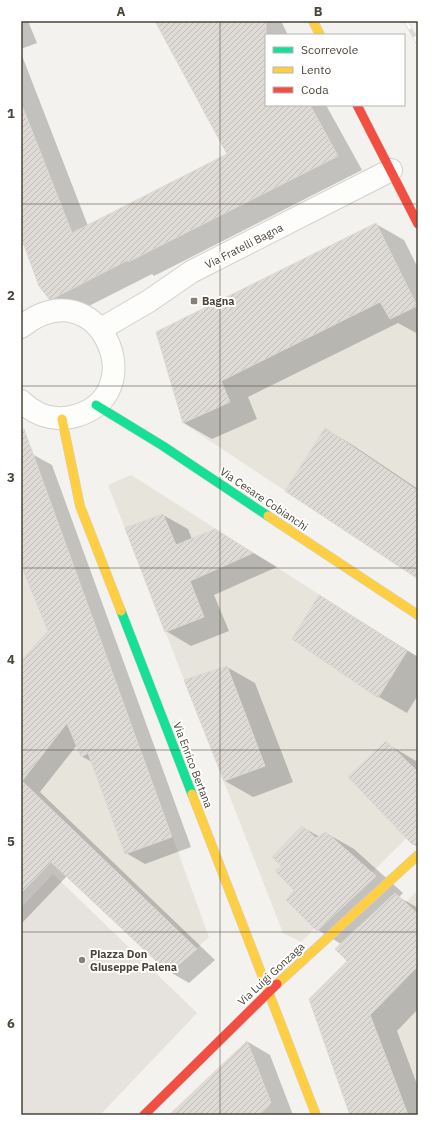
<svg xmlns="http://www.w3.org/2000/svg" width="439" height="1136" font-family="'IBM Plex Sans',sans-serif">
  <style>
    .residential { fill: #e7e4dc }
    .parking { fill: #e6e3df }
    .shadow { fill: #0003 }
    .building { fill: url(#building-hatch); stroke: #dcd9d4 }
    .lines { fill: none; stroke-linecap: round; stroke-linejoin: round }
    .street-casing { stroke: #d2d0cb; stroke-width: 24 }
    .fast-casing { stroke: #d3cfc5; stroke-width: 10 }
    .slow-casing { stroke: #d3cfc5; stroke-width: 10 }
    .jam-casing { stroke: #d3cfc5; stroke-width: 10 }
    .street { stroke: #fdfdfc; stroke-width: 22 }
    .fast { stroke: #16e098; stroke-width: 9 }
    .slow { stroke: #ffcf43; stroke-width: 9 }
    .jam { stroke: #f24e42; stroke-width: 9 }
    .rail-casing { stroke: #dbdbda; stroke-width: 4.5 }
    .rail { stroke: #fff; stroke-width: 3; stroke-dasharray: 9; stroke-linecap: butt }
    .grid { fill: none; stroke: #4b4439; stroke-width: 1; stroke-opacity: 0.55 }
    .poi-dot { fill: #868178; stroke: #fff; stroke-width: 1.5 }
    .labels { text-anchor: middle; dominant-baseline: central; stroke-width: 4; stroke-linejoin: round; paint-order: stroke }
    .street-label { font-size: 11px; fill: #4b4439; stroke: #fff }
    .poi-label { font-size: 11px; font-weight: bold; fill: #4b4439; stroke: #fff; text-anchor: start }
    .neatline { fill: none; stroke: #4b4439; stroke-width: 1.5 }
    .grid-label { font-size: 13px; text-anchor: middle; font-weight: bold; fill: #4b4439 }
  </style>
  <defs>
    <pattern id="building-hatch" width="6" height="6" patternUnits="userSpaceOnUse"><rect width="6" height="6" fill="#dedbd6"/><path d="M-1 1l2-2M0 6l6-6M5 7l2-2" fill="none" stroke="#c0bdb8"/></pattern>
  </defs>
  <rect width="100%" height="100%" fill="#f4f2ee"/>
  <g class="residential">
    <polygon points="376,223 418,309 418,579 183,423 156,332"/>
    <polygon points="21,450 33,453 209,937 169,973 51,862 21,893"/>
    <polygon points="131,475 418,657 418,827 301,942 283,933 108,485"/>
    <polygon points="418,890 418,1115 350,1115 309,999"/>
  </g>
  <polygon class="parking" points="53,874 197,1013 100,1115 21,1115 21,908"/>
  <g class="shadow">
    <polygon points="21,21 28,21 37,43 21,49"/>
    <polygon points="156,21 281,21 288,35 266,35 266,105 326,105 362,170 154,276 152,274 75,313 50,299 21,234 21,53 88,226 229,154"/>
    <polygon points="376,224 404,240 418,268 418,334 398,323 248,397 257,419 212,439 184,423 157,333"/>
    <polygon points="326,429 354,446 418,489 418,578"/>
    <polygon points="21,451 32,454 52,465 191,847 145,864 126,853 92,762 81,756 77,745 40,792 215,960 189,983 170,972 67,876 21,924 21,662 49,631 21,564"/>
    <polygon points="163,515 188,529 192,539 215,530 277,567 214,595 229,631 191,646 166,631 126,529"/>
    <polygon points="320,596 418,657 418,695 407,713 379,697 294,639"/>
    <polygon points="227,667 255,683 293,782 253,797 225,781"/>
    <polygon points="386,743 416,761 418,759 418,847 413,844"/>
    <polygon points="302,827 320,837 326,833 354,849 403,893 399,897 418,908 418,1009 397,1031 418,1087 418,1115 352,1115 348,961 341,944 318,930 283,866"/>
    <polygon points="248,1042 270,1055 293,1115 171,1115"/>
  </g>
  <g class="building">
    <polygon points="155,21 266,21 266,105 310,105 338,156 128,262 128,260 50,300 39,286 21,237 21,108 23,108 72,233 227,154"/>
    <polygon points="376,223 417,306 390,319 380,302 221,381 230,402 183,423 156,332"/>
    <polygon points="325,428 418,491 418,579 285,491"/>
    <polygon points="24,429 172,837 125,854 88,753 81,757 67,723 22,781 197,949 169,973 51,862 21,893 21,661 48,631 21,565 21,430"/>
    <polygon points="163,514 176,545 215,529 253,553 190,581 204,617 165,632 125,528"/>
    <polygon points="319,595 407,651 378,698 292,639"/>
    <polygon points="227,666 265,766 224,781 184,680"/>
    <polygon points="386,741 418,772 418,843 412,844 348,777"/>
    <polygon points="302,826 316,838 326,832 376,876 317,931 286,900 294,890 275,871 281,866 272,857"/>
    <polygon points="395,893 418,914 418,966 370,1015 408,1115 350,1115 309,999 347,961 335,949"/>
    <polygon points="247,1041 271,1103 260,1115 169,1115"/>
  </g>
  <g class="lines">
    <g class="street-casing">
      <g id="street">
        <path d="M21,327C100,264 156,399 71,417C52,421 34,414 21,401"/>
        <polyline points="101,329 149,301 191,272 391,170"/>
      </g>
    </g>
    <g class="fast-casing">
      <g id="fast">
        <polyline points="96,405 163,446 268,516"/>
        <polyline points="121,611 192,794"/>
      </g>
    </g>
    <g class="slow-casing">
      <g id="slow">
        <polyline points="313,21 320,35"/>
        <polyline points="62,419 80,506 121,611"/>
        <polyline points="268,516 418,615"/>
        <polyline points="192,794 316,1115"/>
        <polyline points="277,984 418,855"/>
      </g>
    </g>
    <g class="jam-casing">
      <g id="jam">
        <polyline points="357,105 418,224"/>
        <polyline points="144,1115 277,984"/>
      </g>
    </g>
    <use href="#street" class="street"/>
    <use href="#fast" class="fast"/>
    <use href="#slow" class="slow"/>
    <use href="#jam" class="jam"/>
    <g class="rail-casing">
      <polyline id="rail" points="406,21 418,43"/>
    </g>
    <use href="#rail" class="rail"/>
  </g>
  <path class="grid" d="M220,21V1115M21,204H418M21,386H418M21,568H418M21,750H418M21,932H418"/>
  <g class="poi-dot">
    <rect x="190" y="297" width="8" height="8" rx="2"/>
    <circle cx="82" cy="960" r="4"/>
  </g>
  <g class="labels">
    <g class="street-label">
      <text transform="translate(244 246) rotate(-27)">Via Fratelli Bagna</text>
      <text transform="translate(264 499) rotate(34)">Via Cesare Cobianchi</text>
      <text transform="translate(193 765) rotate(69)">Via Enrico Bertana</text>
      <text transform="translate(271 974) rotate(-43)">Via Luigi Gonzaga</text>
    </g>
    <g class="poi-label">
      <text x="202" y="301">Bagna</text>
      <text x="90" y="954">Piazza Don<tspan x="90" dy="13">Giuseppe Palena</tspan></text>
    </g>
  </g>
  <rect width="439" height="1136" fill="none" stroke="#ffffff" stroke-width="44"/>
  <rect x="265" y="34" width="140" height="72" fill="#ffffff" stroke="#b7b4b0"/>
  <rect x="273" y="47" width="20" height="6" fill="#16e098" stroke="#b7b4b0"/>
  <text x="301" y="54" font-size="12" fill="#4b4439">Scorrevole</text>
  <rect x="273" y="67" width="20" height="6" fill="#ffcf43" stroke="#b7b4b0"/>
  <text x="301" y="74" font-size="12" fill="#4b4439">Lento</text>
  <rect x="273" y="87" width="20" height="6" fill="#f24e42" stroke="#b7b4b0"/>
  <text x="301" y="94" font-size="12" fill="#4b4439">Coda</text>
  <rect x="22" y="22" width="395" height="1092" class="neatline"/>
  <g class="grid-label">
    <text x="121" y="16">A</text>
    <text x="318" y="16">B</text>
    <text x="11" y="118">1</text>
    <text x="11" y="300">2</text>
    <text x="11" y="482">3</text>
    <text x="11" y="664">4</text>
    <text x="11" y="846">5</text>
    <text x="11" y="1028">6</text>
  </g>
</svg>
